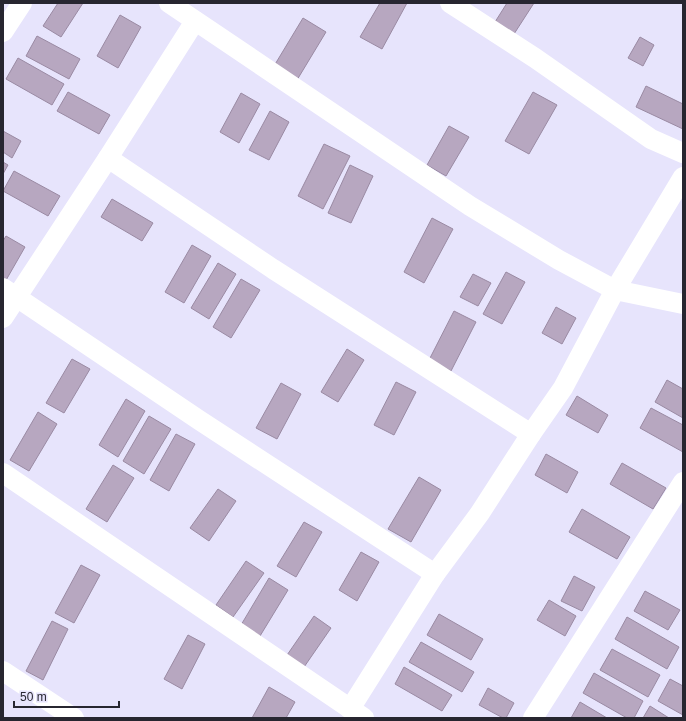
<svg xmlns="http://www.w3.org/2000/svg" width="686" height="721" font-family="Arial,sans-serif">
  <style>
    .building { fill: #b7a7c0; stroke: #9a8aa3 }
    .lines { fill: none; stroke-linecap: round; stroke-linejoin: round }
    .minor { stroke: #fff; stroke-width: 20 }
  </style>
  <rect width="100%" height="100%" fill="#e7e4fc"/>
  <g class="building">
    <polygon points="58,3 83,3 61,37 43,26"/>
    <polygon points="380,3 407,3 382,49 360,37"/>
    <polygon points="507,3 534,3 514,34 495,22"/>
    <polygon points="120,15 141,27 118,68 97,56"/>
    <polygon points="303,18 326,32 297,80 274,66"/>
    <polygon points="37,36 80,59 69,79 26,56"/>
    <polygon points="640,37 654,45 643,66 628,58"/>
    <polygon points="18,58 64,84 52,105 6,79"/>
    <polygon points="646,86 683,104 683,129 636,107"/>
    <polygon points="68,92 110,115 99,134 57,111"/>
    <polygon points="533,92 557,105 529,154 505,141"/>
    <polygon points="241,93 260,104 239,143 220,132"/>
    <polygon points="270,111 289,122 269,160 249,150"/>
    <polygon points="449,126 469,137 446,176 427,165"/>
    <polygon points="3,131 21,141 12,158 3,152"/>
    <polygon points="324,144 350,156 323,209 298,196"/>
    <polygon points="3,162 8,165 3,174"/>
    <polygon points="350,165 373,176 351,223 328,213"/>
    <polygon points="14,171 60,196 48,216 3,191"/>
    <polygon points="112,199 153,223 142,241 101,217"/>
    <polygon points="432,218 453,229 424,283 404,272"/>
    <polygon points="6,236 25,247 5,282 3,280 3,241"/>
    <polygon points="192,245 211,256 184,303 165,292"/>
    <polygon points="218,263 236,274 209,319 191,308"/>
    <polygon points="506,272 525,282 502,324 483,314"/>
    <polygon points="473,274 491,283 478,306 460,297"/>
    <polygon points="241,279 260,290 231,338 213,327"/>
    <polygon points="556,307 576,318 562,344 542,333"/>
    <polygon points="454,311 476,322 451,371 429,360"/>
    <polygon points="347,349 364,360 338,402 321,392"/>
    <polygon points="72,359 90,369 64,413 46,403"/>
    <polygon points="667,380 683,389 683,418 655,402"/>
    <polygon points="396,382 416,392 394,435 374,425"/>
    <polygon points="281,383 301,394 277,439 256,428"/>
    <polygon points="577,396 608,415 598,433 566,415"/>
    <polygon points="126,399 145,411 118,457 99,445"/>
    <polygon points="651,408 683,425 683,452 640,428"/>
    <polygon points="38,412 57,424 29,471 10,460"/>
    <polygon points="149,416 171,429 144,474 123,461"/>
    <polygon points="176,434 195,444 169,491 150,480"/>
    <polygon points="546,454 578,472 567,493 535,475"/>
    <polygon points="622,463 666,488 653,509 610,484"/>
    <polygon points="113,465 134,478 107,522 86,509"/>
    <polygon points="419,477 441,490 411,542 388,529"/>
    <polygon points="218,489 236,501 209,541 190,528"/>
    <polygon points="582,509 630,537 617,559 569,532"/>
    <polygon points="304,522 322,532 296,577 277,566"/>
    <polygon points="361,552 379,562 357,601 339,590"/>
    <polygon points="246,561 264,573 233,617 216,605"/>
    <polygon points="81,565 100,575 74,623 55,613"/>
    <polygon points="574,576 595,587 582,611 561,601"/>
    <polygon points="269,578 288,590 260,636 241,625"/>
    <polygon points="645,591 680,610 668,630 634,611"/>
    <polygon points="549,600 576,616 565,636 537,620"/>
    <polygon points="439,614 483,639 471,660 427,635"/>
    <polygon points="314,616 331,628 302,670 285,658"/>
    <polygon points="627,617 679,647 667,669 615,639"/>
    <polygon points="52,621 68,629 43,680 26,671"/>
    <polygon points="188,635 205,644 182,689 164,679"/>
    <polygon points="421,642 474,672 462,692 409,662"/>
    <polygon points="612,649 660,675 648,697 600,670"/>
    <polygon points="404,667 452,695 442,711 395,684"/>
    <polygon points="594,673 643,701 634,718 627,718 583,693"/>
    <polygon points="670,679 683,686 683,715 658,701"/>
    <polygon points="269,687 295,702 286,718 252,718"/>
    <polygon points="488,688 514,703 506,718 503,718 479,705"/>
    <polygon points="580,702 607,718 571,718"/>
    <polygon points="650,706 669,718 643,718"/>
  </g>
  <g class="lines">
    <g class="minor">
      <polyline points="169,3 470,206 559,260 615,290 683,304"/>
      <polyline points="450,3 535,58 651,139 683,153"/>
      <polyline points="3,32 22,3"/>
      <polyline points="108,158 273,269 531,434"/>
      <polyline points="3,288 199,420 435,574"/>
      <polyline points="3,318 108,158 195,21"/>
      <polyline points="3,473 364,718"/>
      <polyline points="3,671 74,718"/>
      <polyline points="350,709 435,574 480,513 531,434 563,388 615,290 683,177"/>
      <polyline points="533,718 683,482"/>
    </g>
  </g>
  <rect width="686" height="721" fill="none" stroke="#272630" stroke-width="8"/>
  <path d="M14 701v6h105v-6" fill="none" stroke="#272630" stroke-width="2"/>
  <text x="20" y="701" font-size="12" fill="#272630" stroke="#e7e4fc" stroke-width="3" paint-order="stroke">50 m</text>
</svg>
